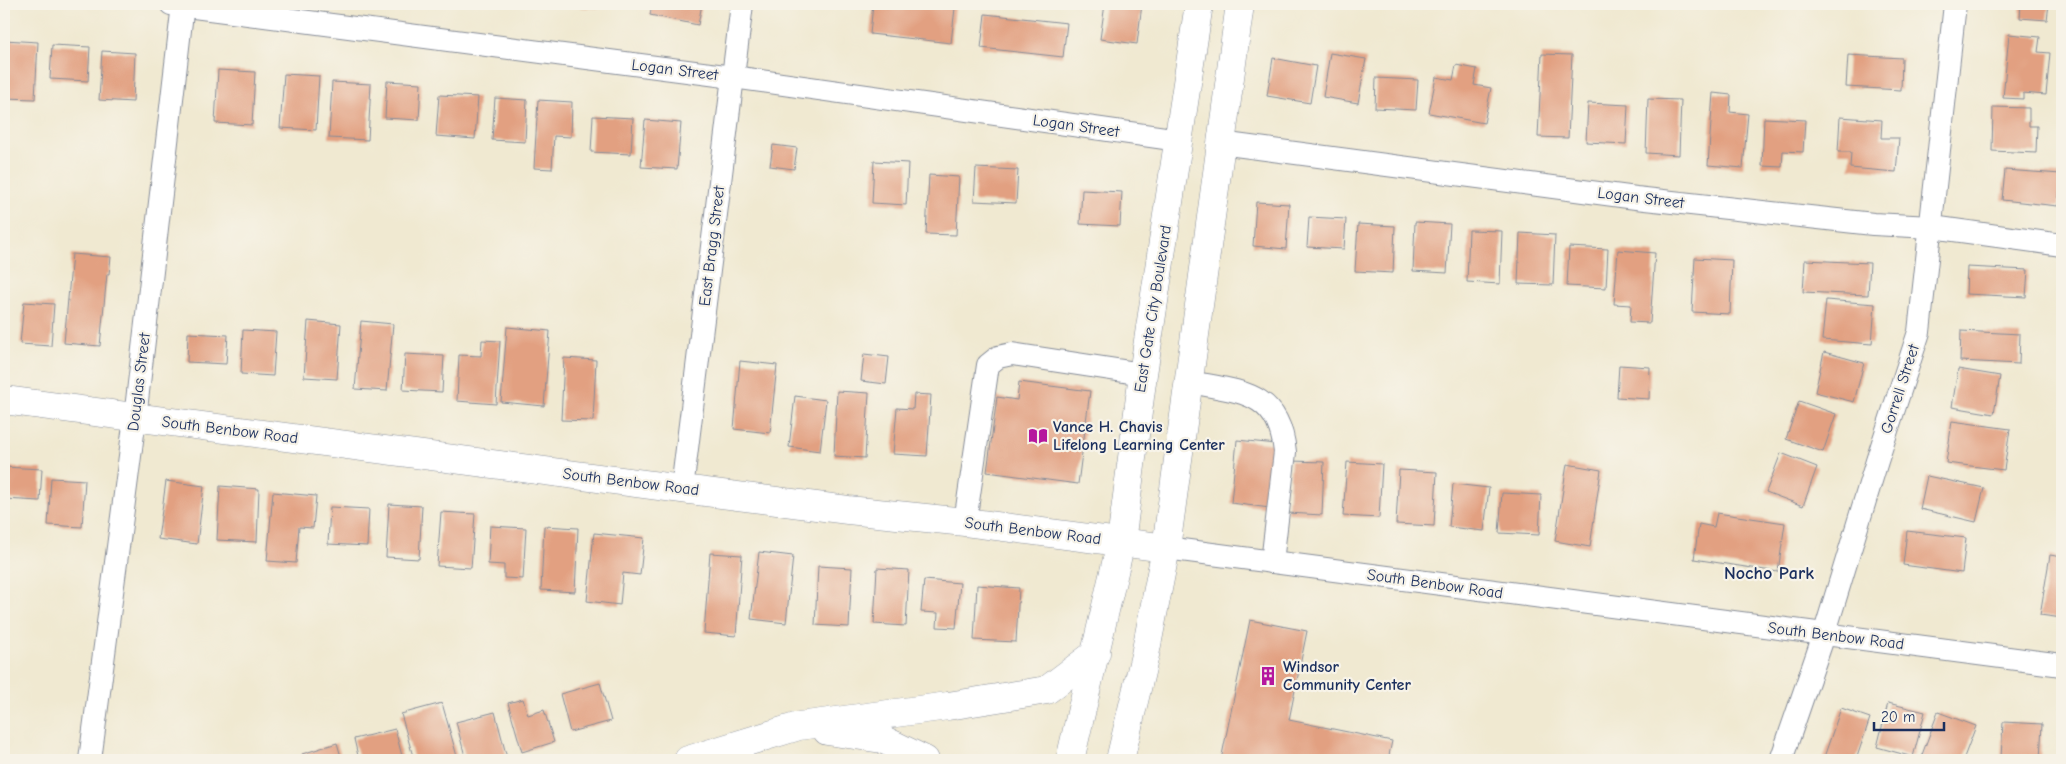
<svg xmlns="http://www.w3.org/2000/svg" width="2066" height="764" font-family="'Comic Neue',sans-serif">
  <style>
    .building { fill: #e2a081 }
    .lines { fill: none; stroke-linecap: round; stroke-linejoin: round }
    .minor-casing { stroke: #868c98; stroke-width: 24 }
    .major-casing { stroke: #868c98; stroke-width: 29 }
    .minor { stroke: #fff; stroke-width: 22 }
    .major { stroke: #fff; stroke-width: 28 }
    .labels { text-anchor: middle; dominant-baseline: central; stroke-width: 4.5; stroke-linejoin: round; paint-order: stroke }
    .street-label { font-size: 16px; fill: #1b2f5e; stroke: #f7f3e8 }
    .poi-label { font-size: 16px; font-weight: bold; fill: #1b2f5e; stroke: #f7f3e8; text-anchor: start }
    .neighbourhood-label { font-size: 18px; font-weight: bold; fill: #1b2f5e; stroke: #f7f3e8 }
  </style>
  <rect width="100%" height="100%" fill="#f7f3e8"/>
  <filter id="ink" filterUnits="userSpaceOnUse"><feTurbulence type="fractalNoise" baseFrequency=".02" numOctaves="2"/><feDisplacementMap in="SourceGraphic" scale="10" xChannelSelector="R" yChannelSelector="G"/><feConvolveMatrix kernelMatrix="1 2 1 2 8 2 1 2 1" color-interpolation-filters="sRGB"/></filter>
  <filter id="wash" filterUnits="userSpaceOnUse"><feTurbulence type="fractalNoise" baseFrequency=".0096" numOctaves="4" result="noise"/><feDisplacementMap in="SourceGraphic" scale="20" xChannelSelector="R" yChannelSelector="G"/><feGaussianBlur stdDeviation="1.12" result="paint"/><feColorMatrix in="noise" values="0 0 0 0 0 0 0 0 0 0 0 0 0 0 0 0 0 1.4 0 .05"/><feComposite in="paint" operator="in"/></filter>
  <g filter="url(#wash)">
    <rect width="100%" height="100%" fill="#f0e9d1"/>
    <g id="blocks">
      <g class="building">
        <polygon points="553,4 599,4 598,8 553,6"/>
        <polygon points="652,4 702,4 698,25 650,15"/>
        <polygon points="873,4 917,4 955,8 951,43 870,34"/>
        <polygon points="1105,4 1142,4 1137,44 1100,39"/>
        <polygon points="2021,4 2049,4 2047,20 2020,18"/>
        <polygon points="985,14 1067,23 1063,57 981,48"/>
        <polygon points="2009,34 2040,37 2038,52 2050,53 2046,95 2023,93 2023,99 2003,98"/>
        <polygon points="4,40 38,42 35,99 4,98"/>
        <polygon points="52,45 90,47 88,81 50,79"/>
        <polygon points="102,51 135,53 133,102 99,100"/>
        <polygon points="1330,53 1366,59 1358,103 1323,97"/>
        <polygon points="1542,54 1572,55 1568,138 1538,137"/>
        <polygon points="1848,55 1902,58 1901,90 1846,87"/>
        <polygon points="1273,58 1316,66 1310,103 1267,96"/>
        <polygon points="1456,65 1477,69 1474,85 1491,88 1484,123 1429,113 1436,77 1453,80"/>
        <polygon points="218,70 255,72 252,125 215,123"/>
        <polygon points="284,74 319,76 316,130 280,128"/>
        <polygon points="1376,78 1418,80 1416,110 1375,108"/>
        <polygon points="387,81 421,83 419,120 385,118"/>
        <polygon points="332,82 371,84 368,140 329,138"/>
        <polygon points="1713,93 1731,95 1730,112 1748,114 1743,168 1708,165"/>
        <polygon points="439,95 478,97 475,139 436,136"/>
        <polygon points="495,98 527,100 525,142 492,140"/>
        <polygon points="1648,99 1681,100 1679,155 1646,153"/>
        <polygon points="538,100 572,102 571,137 554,136 552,169 534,168"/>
        <polygon points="1588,103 1628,105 1626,144 1586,142"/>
        <polygon points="1993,107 2029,108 2029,126 2037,126 2036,153 1992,151"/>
        <polygon points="593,116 633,118 631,154 591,152"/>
        <polygon points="1840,117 1882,120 1881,138 1899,138 1896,172 1850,168 1851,152 1838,152"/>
        <polygon points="1764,118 1805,120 1803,152 1783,151 1782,167 1762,166"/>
        <polygon points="645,120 681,123 677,169 641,167"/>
        <polygon points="773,145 797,148 794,169 770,166"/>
        <polygon points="874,161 908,163 906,205 872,203"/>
        <polygon points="976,168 1018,170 1016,203 974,201"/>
        <polygon points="2005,170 2061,174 2058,206 2002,200"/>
        <polygon points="929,175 959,177 956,235 926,234"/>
        <polygon points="1082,190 1122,192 1120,226 1080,224"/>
        <polygon points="1256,202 1289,204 1286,249 1253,246"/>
        <polygon points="1309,217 1346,219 1344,249 1307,247"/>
        <polygon points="1415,222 1450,224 1447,273 1413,271"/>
        <polygon points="1358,224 1395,226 1393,273 1355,271"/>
        <polygon points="1469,230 1502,231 1500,284 1467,282"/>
        <polygon points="1520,233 1555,235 1553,285 1518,284"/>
        <polygon points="1569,247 1608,249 1606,288 1567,286"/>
        <polygon points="1618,250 1655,253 1650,323 1630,322 1631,305 1614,304"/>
        <polygon points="72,254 111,257 109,274 107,274 100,346 64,343"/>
        <polygon points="1695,258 1732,260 1730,314 1692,312"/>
        <polygon points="1805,260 1870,263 1868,295 1803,292"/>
        <polygon points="1967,267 2028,270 2026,297 1966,294"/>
        <polygon points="1826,300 1875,304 1872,344 1822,340"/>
        <polygon points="24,302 54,304 51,346 20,344"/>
        <polygon points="308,321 341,324 337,379 304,377"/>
        <polygon points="361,321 393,324 387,391 355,389"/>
        <polygon points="507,327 550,331 544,406 501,402"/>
        <polygon points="243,330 276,332 273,376 241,374"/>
        <polygon points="1961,331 2020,334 2019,364 1960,361"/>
        <polygon points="188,333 228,335 226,364 187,362"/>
        <polygon points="482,340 500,341 496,404 457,401 459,355 481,356"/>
        <polygon points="1824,352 1864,363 1854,402 1815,392"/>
        <polygon points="405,354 444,356 442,392 403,390"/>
        <polygon points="864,354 889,357 886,384 861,381"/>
        <polygon points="564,358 596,360 593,421 561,420"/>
        <polygon points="740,361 777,365 770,433 734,429"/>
        <polygon points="1619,365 1650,367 1649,399 1617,397"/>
        <polygon points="1958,369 2000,376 1994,414 1952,407"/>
        <polygon points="1019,382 1090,391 1078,484 987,472 997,397 1017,400"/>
        <polygon points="837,391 869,393 865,458 834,456"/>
        <polygon points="914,394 931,395 927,456 893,454 897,408 913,409"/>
        <polygon points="795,396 826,400 820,451 789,447"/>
        <polygon points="1799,401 1836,414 1823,452 1786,439"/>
        <polygon points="1952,421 2010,429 2004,470 1946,463"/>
        <polygon points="1237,440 1277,444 1270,508 1231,503"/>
        <polygon points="1781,453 1817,467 1803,506 1766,492"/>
        <polygon points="1291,461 1324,462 1322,515 1288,513"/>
        <polygon points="1347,462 1382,464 1379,518 1343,516"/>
        <polygon points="1567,464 1601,470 1590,547 1555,541"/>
        <polygon points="4,467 42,469 40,501 4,499"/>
        <polygon points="1399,470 1437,472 1434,526 1396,524"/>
        <polygon points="1927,476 1984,488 1976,522 1920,509"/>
        <polygon points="51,478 85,480 82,527 48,525"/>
        <polygon points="166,481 204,486 197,544 158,539"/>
        <polygon points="1453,484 1489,488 1484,531 1449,527"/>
        <polygon points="220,486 259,489 257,542 217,540"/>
        <polygon points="273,492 316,496 313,528 299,527 296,563 267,561"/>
        <polygon points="1502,493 1541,495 1539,535 1499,533"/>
        <polygon points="389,504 422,506 419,559 386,557"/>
        <polygon points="330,507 369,509 367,546 328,544"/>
        <polygon points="441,512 475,514 471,568 437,566"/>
        <polygon points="1717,513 1785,523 1778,572 1694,559 1699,524 1714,527"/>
        <polygon points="490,526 526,528 523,579 504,578 504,565 488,564"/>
        <polygon points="544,526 578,528 575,592 541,590"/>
        <polygon points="1907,531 1966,538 1962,573 1903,565"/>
        <polygon points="594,533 644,538 640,575 623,573 620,605 587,601"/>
        <polygon points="759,552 793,556 786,623 751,619"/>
        <polygon points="710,553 742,555 736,636 704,633"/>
        <polygon points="2050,555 2062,557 2062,618 2040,615"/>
        <polygon points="818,566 852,568 849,627 815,625"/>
        <polygon points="877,568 909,570 906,626 874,624"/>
        <polygon points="924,580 960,583 956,628 937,627 938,613 921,612"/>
        <polygon points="977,585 1019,588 1016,642 974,640"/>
        <polygon points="1250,620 1307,631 1289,720 1392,741 1388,760 1221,760"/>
        <polygon points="600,683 611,721 570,732 560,694"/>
        <polygon points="523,699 528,715 544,710 554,742 522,752 508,703"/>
        <polygon points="442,703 458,760 414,760 401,714"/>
        <polygon points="1888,703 1925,712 1913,757 1877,747"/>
        <polygon points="1841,708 1870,718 1856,760 1823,760"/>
        <polygon points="495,712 507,758 498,760 466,760 456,722"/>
        <polygon points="1938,712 1976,726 1963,760 1920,760"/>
        <polygon points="2003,722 2042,724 2040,760 2001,758"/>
        <polygon points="395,729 403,760 359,760 354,739"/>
        <polygon points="337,743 342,760 304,760 302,754"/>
      </g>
    </g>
  </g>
  <g filter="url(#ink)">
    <use href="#blocks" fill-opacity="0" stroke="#868c98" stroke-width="1"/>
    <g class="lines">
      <g class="minor-casing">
        <g id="minor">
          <polyline points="171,4 733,77 1179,140"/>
          <polyline points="1220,143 1636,198 1873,224 1932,227 2062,245"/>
          <path d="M1190,382C1240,392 1279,391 1285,452L1272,562"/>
          <polyline points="682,489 742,4"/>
          <polyline points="965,522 988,365 998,357 1012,354 1143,374"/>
          <polyline points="1166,548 2062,665"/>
          <polyline points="90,760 135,418 183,4"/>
          <polyline points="1781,760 1824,635 1877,461 1919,332 1955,4"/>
        </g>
      </g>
      <g class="major-casing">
        <g id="major">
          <polyline points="4,400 682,489 848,510 965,522 1166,548"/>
          <polyline points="827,731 882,739 925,760"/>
          <polyline points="688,760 799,726 948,706 1047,690 1096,653"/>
          <polyline points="1070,760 1121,542 1143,374 1199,4"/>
          <polyline points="1120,760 1145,655 1166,548 1240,4"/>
        </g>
      </g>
      <use href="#minor" class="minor"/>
      <use href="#major" class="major"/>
    </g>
  </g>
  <defs>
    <g id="library-bare" transform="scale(1.5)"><path d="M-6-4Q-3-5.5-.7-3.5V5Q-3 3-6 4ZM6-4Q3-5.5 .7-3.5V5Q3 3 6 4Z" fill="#b5179e" stroke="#f7f3e8" stroke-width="2.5" paint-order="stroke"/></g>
    <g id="building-bare" transform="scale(1.5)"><path d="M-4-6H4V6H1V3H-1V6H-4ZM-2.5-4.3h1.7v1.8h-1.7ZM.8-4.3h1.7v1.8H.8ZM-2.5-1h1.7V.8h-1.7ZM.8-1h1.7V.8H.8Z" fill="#b5179e" stroke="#f7f3e8" stroke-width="2.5" paint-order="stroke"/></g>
  </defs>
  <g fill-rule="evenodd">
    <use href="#library-bare" x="1038" y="436"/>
    <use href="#building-bare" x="1268" y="676"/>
  </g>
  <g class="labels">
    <g class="street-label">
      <text transform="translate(675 70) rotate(7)">Logan Street</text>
      <text transform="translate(1076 126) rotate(8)">Logan Street</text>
      <text transform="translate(1641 198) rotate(7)">Logan Street</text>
      <text transform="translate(712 246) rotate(-83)">East Bragg Street</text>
      <text transform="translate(1153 309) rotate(-81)">East Gate City Boulevard</text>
      <text transform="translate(139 382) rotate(-83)">Douglas Street</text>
      <text transform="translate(1900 389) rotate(-72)">Gorrell Street</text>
      <text transform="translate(230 430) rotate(7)">South Benbow Road</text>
      <text transform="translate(631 482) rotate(7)">South Benbow Road</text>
      <text transform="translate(1033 531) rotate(7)">South Benbow Road</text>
      <text transform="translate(1435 584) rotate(8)">South Benbow Road</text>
      <text transform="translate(1836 636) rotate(7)">South Benbow Road</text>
    </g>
    <g class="poi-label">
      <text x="1053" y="427">Vance H. Chavis<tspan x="1053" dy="18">Lifelong Learning Center</tspan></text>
      <text x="1283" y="667">Windsor<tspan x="1283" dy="18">Community Center</tspan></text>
    </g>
    <g class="neighbourhood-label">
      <text x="1769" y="573">Nocho Park</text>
    </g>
  </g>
  <rect width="2066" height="764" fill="none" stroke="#f7f3e8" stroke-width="20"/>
  <path d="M1874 722v8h70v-8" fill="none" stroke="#1b2f5e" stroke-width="2.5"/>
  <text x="1881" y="722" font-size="15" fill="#1b2f5e" stroke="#f7f3e8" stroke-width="4" paint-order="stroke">20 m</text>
</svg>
